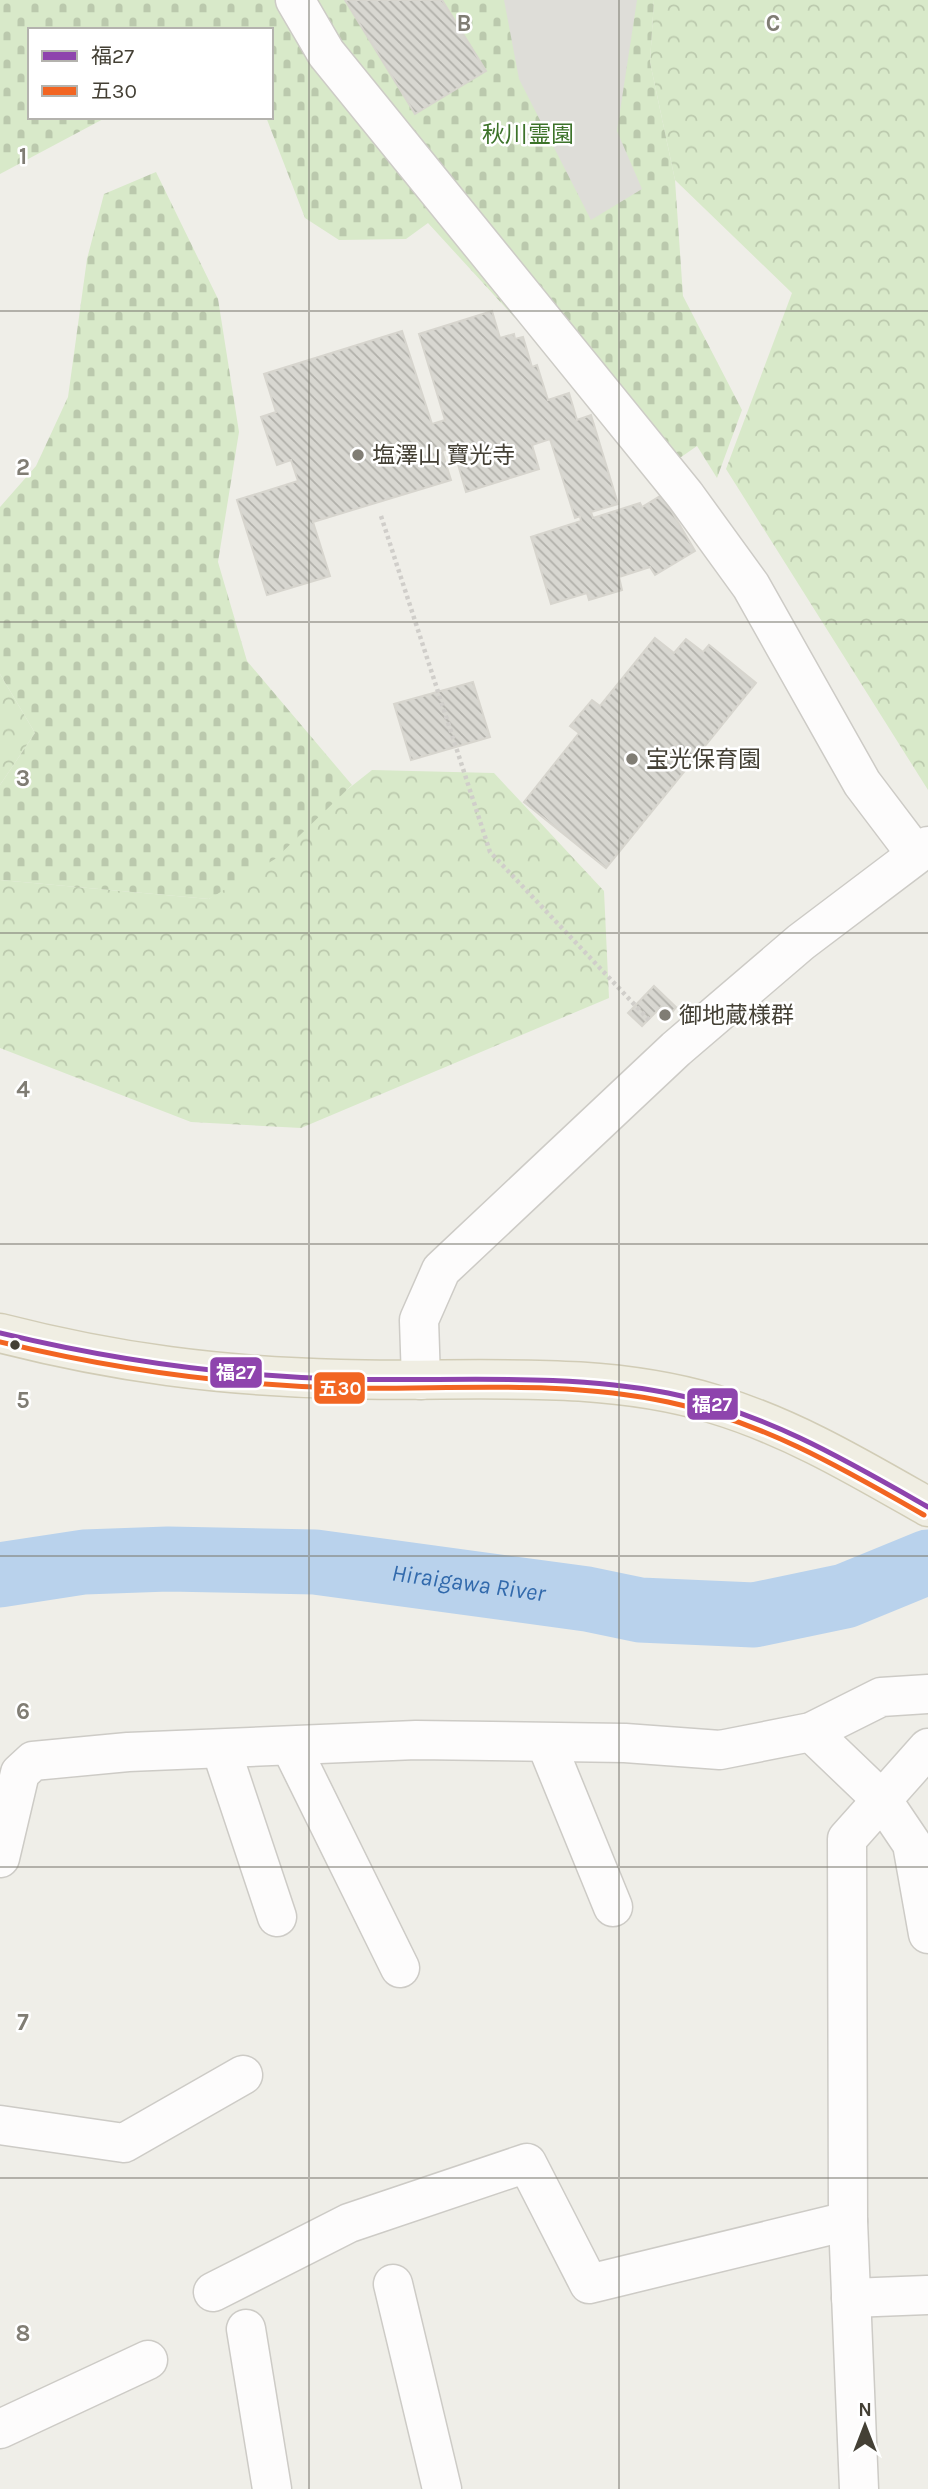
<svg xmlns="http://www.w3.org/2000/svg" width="928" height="2489" font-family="Karla,'Noto Sans JP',sans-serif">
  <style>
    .forest { fill: url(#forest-crowns) }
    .cemetery { fill: url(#cemetery-stones) }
    .parking { fill: #deddd8 }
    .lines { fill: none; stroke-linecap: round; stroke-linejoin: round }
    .river { stroke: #b9d2ec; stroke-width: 65 }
    .building { fill: url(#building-back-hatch); stroke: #d7d5ce; stroke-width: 2 }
    .minor-casing { stroke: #cdcbc6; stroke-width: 41 }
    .major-casing { stroke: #d1ccb6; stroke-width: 41 }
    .path { stroke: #d0ceca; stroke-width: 4.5; stroke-dasharray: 3.5 3.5; stroke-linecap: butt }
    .minor { stroke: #fdfcfc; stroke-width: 38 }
    .major { stroke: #f0eee3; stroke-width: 38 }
    .bus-1-casing { stroke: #fff; stroke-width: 10 }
    .bus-2-casing { stroke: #fff; stroke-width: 10 }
    .bus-1 { stroke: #8e44ad; stroke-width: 5 }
    .bus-2 { stroke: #f26522; stroke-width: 5 }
    .grid { fill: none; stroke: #807d74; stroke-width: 2; stroke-opacity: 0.55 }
    .poi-dot { fill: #807d74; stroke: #fff; stroke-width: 2.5 }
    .bus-dot { fill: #444035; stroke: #fff; stroke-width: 2.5 }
    .labels { text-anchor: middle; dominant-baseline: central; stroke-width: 5; stroke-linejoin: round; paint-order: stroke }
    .park-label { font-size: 23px; fill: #3d732a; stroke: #fff }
    .poi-label { font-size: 23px; fill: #444035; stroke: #fff; text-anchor: start }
    .water-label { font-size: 24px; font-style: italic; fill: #326aac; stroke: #fff }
    .grid-label { font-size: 23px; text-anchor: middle; font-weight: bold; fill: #807d74; stroke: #fff; stroke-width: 5; stroke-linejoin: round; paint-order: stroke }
    .line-badge { stroke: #fff; stroke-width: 2.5 }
    .badge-label { font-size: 19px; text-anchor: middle; font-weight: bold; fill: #fff }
  </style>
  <defs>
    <pattern id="forest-crowns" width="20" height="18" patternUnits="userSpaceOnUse" patternTransform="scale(1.75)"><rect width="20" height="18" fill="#d8e9c9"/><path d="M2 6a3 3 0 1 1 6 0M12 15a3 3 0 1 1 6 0" fill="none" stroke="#bbc9ad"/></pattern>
    <pattern id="cemetery-stones" width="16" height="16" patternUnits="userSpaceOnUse" patternTransform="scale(1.75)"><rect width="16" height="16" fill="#d8e9c9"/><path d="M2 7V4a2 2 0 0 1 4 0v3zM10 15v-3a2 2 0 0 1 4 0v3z" fill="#bbc9ad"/></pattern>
    <pattern id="building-back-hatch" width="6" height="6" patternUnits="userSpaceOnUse" patternTransform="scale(1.75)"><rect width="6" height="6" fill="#d8d7d1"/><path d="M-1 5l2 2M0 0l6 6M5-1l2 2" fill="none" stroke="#b1b0aa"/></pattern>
  </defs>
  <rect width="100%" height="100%" fill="#efeee8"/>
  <g class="forest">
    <polygon points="654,0 928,0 928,790 726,469 792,293 675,180 650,62"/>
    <polygon points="0,674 35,733 0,785"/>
    <polygon points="372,770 494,773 604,891 609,998 301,1128 191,1122 0,1048 0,880 209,899"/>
  </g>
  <g class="cemetery">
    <polygon points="0,0 654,0 650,62 675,180 683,296 742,410 717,478 697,446 651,478 537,342 428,223 406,239 339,240 305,218 266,117 271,117 271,30 30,30 30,117 107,117 0,174"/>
    <polygon points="156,172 218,299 239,432 218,562 247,661 352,785 275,859 209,899 0,880 0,785 35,733 0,674 0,507 36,466 68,397 87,259 104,194"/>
  </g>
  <polygon class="parking" points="504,0 637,0 617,131 642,189 591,220 519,79"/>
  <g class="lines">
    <path class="river" id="s1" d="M0,1575L84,1562L168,1559L315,1562L587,1599L640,1610L754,1615L845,1596L928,1562"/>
  </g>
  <g class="building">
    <polygon points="345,0 442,0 486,71 415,114"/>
    <polygon points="492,311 500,338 514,334 515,339 523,337 532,367 537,365 548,400 569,393 577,420 591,415 618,504 591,512 593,518 640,503 642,507 662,495 695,551 655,575 650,567 619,577 622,590 589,600 587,593 551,604 531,537 581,521 580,516 575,518 550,439 532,445 539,469 466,492 453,447 442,451 451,480 313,522 330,576 267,595 237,500 298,481 291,460 277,465 261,417 276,412 264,374 402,331 432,424 445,420 419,334"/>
    <polygon points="655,638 674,653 686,639 703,652 709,645 756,683 606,868 524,802 579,733 570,726 592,700 600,706"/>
    <polygon points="473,682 490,737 411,760 394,704"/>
    <polygon points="654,986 676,1007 670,1015 661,1007 642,1026 628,1013"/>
  </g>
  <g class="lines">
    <g class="minor-casing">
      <g id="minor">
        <polyline points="295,0 326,53 685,495 751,586 862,783 915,853"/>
        <polyline points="421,1380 419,1320 441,1270 676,1049 801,942 928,846"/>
        <polyline points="811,1732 883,1801 912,1844 928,1934"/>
        <polyline points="546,1743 613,1907"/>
        <polyline points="291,1747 400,1968"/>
        <polyline points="221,1749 277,1917"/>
        <polyline points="0,1858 20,1773 33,1761 128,1752 416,1740 625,1743 720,1750 811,1732 881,1697 928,1694"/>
        <polyline points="0,2125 124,2143 243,2075"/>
        <polyline points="393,2284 442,2489"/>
        <polyline points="213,2292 349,2223 527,2163 589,2284 848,2221"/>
        <polyline points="851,2298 927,2295"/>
        <polyline points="246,2329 272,2489"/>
        <polyline points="0,2429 148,2360"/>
        <polyline points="859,2489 848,2221 847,1839 928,1748"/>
      </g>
    </g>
    <g class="major-casing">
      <path id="major" d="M0,1333C117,1363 220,1376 340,1379C463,1383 595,1368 714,1404C791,1427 858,1467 928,1507"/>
    </g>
    <polyline class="path" points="381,516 490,852 651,1022"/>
    <use href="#minor" class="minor"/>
    <use href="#major" class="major"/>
    <g class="bus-1-casing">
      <path id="bus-1" d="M0,1333C112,1360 225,1376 340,1379C449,1382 560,1372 668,1393C762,1411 846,1460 928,1507"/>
    </g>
    <g class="bus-2-casing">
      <path id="bus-2" d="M0,1342C112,1369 225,1385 340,1388C449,1390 561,1379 668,1402C761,1421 842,1468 924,1515"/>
    </g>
    <use href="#bus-1" class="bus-1"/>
    <use href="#bus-2" class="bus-2"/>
  </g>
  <path class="grid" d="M309,0V2489M619,0V2489M0,311H928M0,622H928M0,933H928M0,1244H928M0,1556H928M0,1867H928M0,2178H928"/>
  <g class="poi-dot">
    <circle cx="358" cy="455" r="7"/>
    <circle cx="632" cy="759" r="7"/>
    <circle cx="665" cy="1015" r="7"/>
  </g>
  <circle class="bus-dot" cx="15" cy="1345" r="6"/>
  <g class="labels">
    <g class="park-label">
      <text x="528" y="134">秋川霊園</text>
    </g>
    <g class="poi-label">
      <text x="372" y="455">塩澤山 寶光寺</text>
      <text x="646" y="759">宝光保育園</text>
      <text x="679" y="1015">御地蔵様群</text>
    </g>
    <g class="water-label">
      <text stroke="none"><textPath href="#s1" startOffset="471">Hiraigawa River</textPath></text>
    </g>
  </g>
  <g class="grid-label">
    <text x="464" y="31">B</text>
    <text x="773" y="31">C</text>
    <text x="23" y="164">1</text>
    <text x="23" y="475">2</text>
    <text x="23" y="786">3</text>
    <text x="23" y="1097">4</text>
    <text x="23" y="1408">5</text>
    <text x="23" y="1719">6</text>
    <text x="23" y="2030">7</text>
    <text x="23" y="2341">8</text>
  </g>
  <g class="line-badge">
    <rect x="209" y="1356" width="54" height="33" rx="7" fill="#8e44ad"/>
    <rect x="313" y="1371" width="53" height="34" rx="7" fill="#f26522"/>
    <rect x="686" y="1387" width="53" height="34" rx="7" fill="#8e44ad"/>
  </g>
  <g class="badge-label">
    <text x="236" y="1379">福27</text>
    <text x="340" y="1395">五30</text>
    <text x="712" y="1411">福27</text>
  </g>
  <rect x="28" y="28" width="245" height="91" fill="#ffffff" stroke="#b4b3ae" stroke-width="2"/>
  <rect x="42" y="51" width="35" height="10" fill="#8e44ad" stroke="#b4b3ae" stroke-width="2"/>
  <text x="91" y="63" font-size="21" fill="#444035">福27</text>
  <rect x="42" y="86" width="35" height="10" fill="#f26522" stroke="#b4b3ae" stroke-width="2"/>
  <text x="91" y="98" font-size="21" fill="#444035">五30</text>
  <g transform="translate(865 2426)" stroke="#ffffff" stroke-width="5" paint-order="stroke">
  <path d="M0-5L12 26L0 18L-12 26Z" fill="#444035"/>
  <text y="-10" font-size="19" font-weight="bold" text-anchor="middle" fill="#444035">N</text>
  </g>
</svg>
